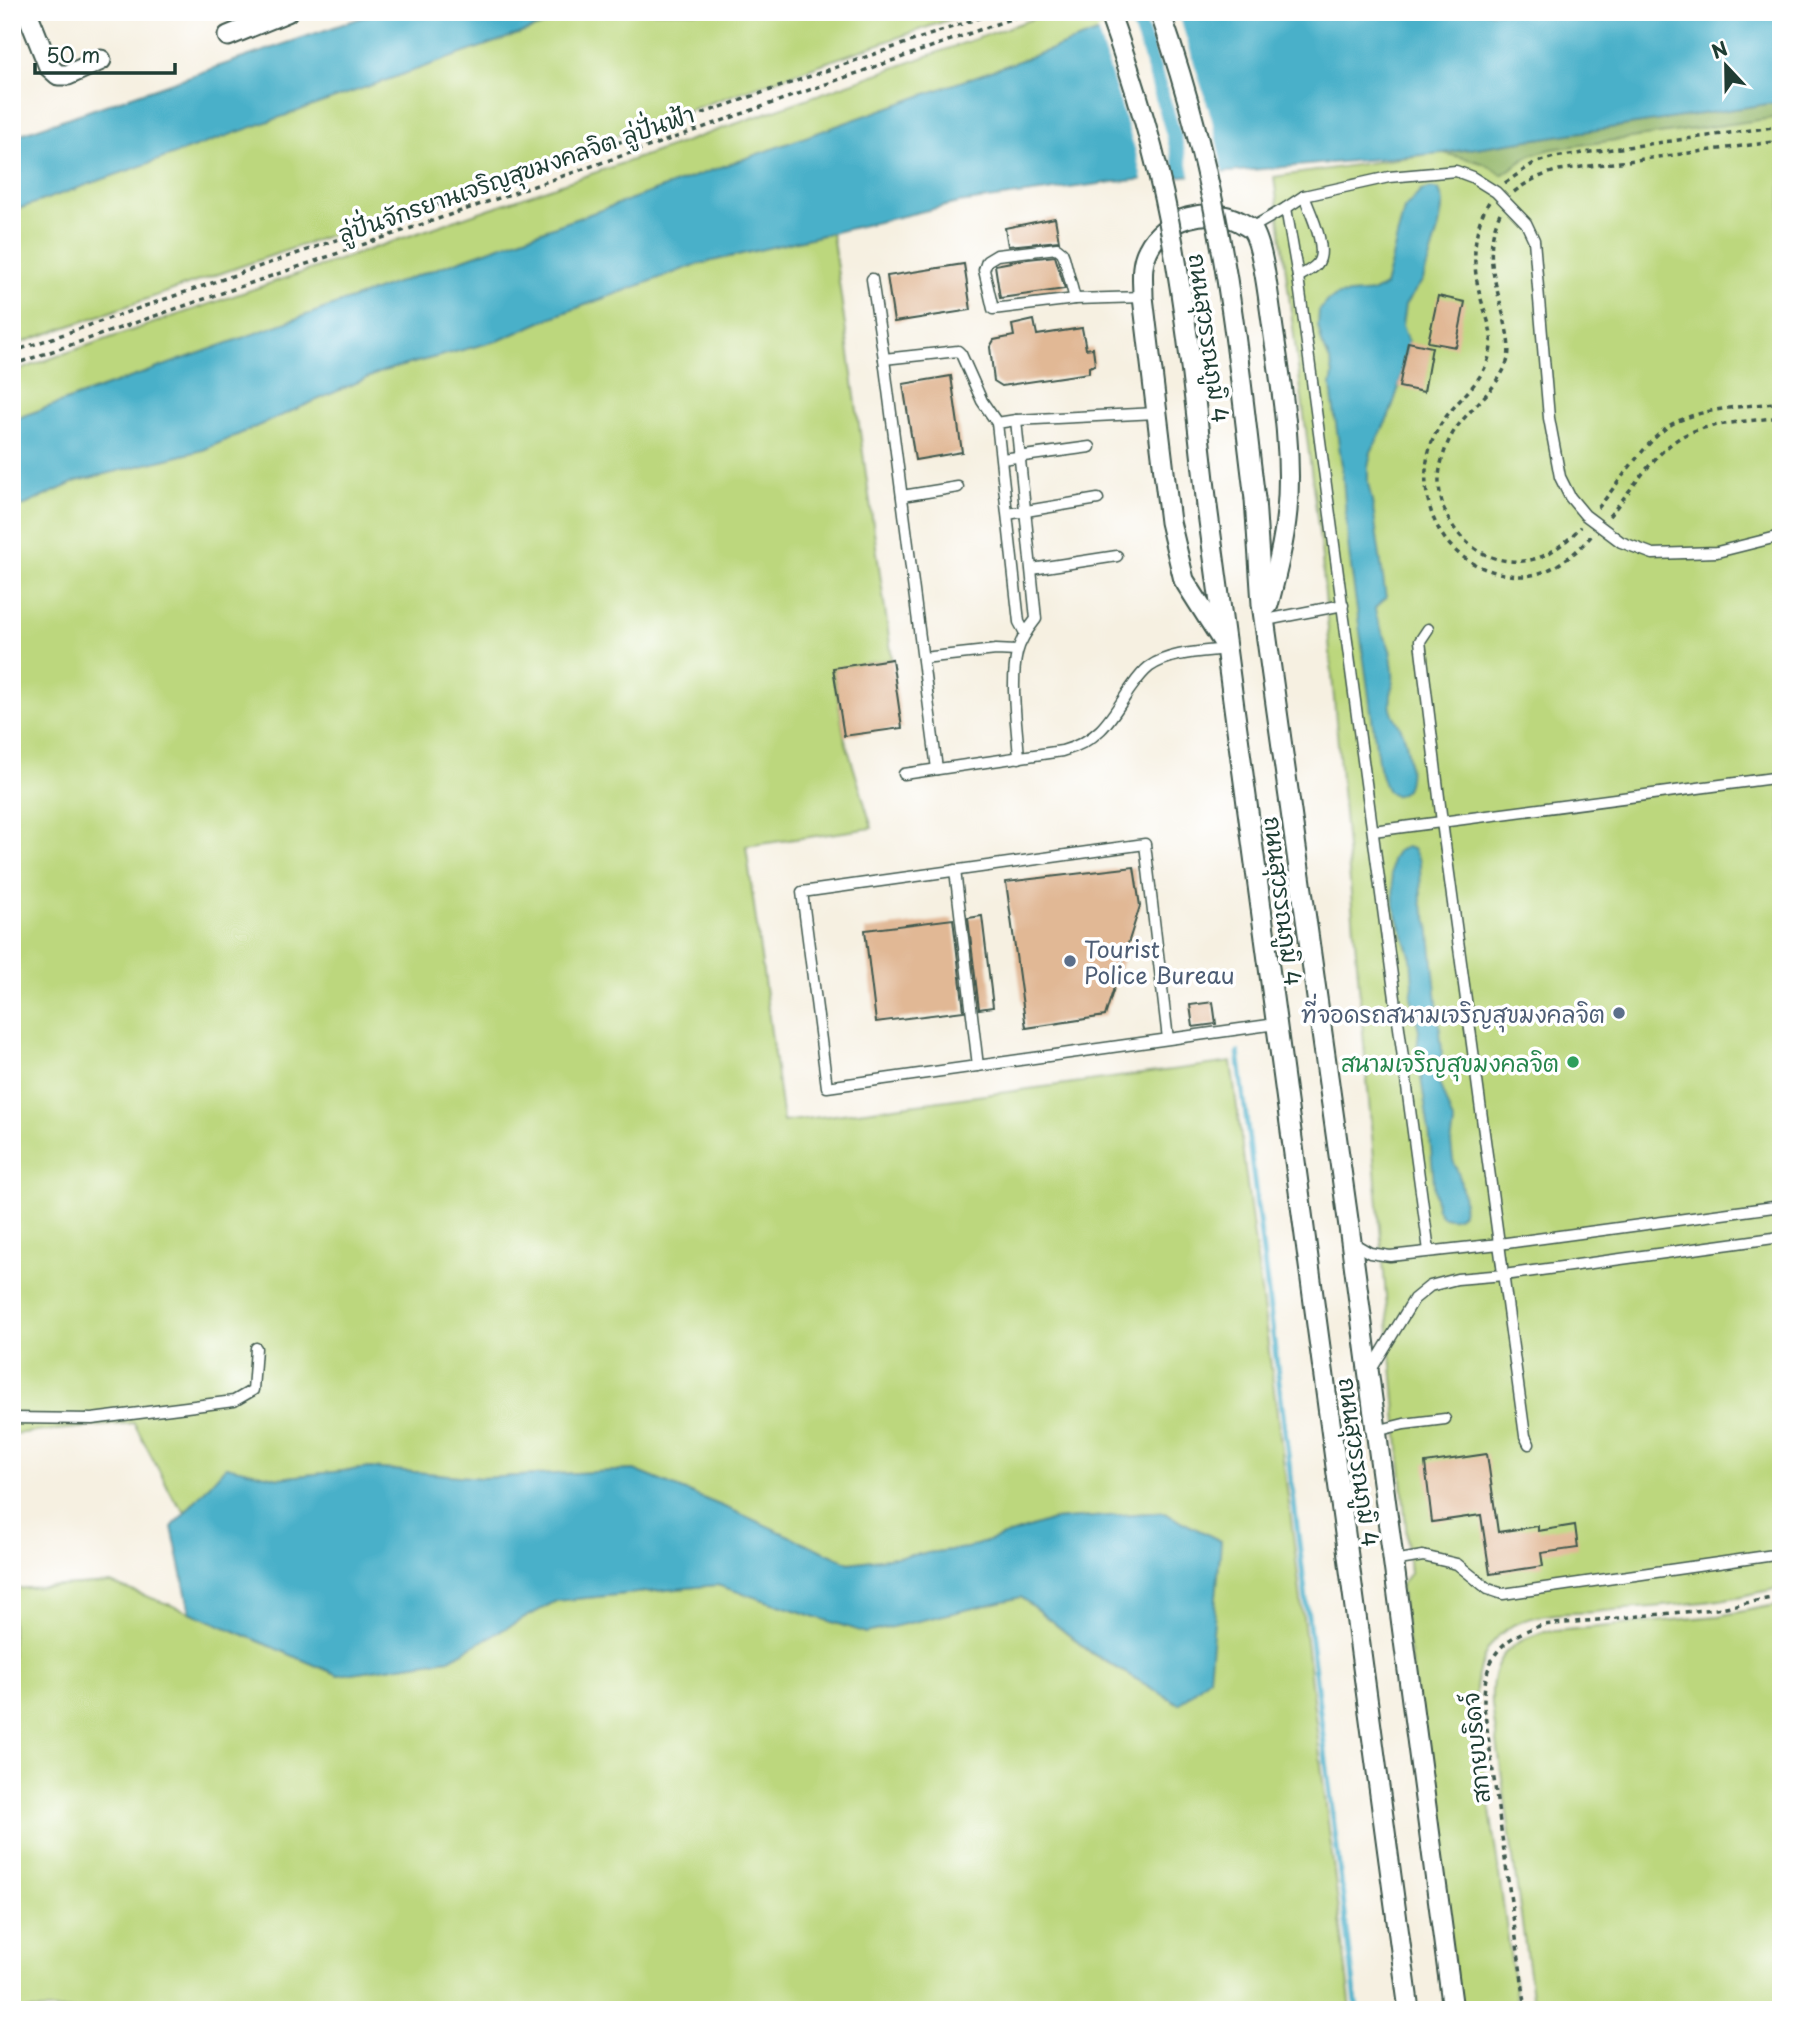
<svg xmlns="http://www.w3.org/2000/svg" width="1793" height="2022" font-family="'Playpen Sans','Playpen Sans Thai',sans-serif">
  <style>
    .green { fill: #bcd77d; stroke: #6e8a58; stroke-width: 2 }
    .forest { fill: #95b86c; stroke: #5a7a50; stroke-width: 2 }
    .water { fill: #4ab0c9; stroke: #34767e; stroke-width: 2 }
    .pier { fill: #f6f0e1 }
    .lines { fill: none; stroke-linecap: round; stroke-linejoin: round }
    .stream { stroke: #4ab0c9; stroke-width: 5 }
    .building { fill: #e1b895 }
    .lane-casing { stroke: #3f584e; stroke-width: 13 }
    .street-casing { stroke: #3f584e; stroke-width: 23 }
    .path { stroke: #3f584e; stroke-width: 3.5; stroke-dasharray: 5 5; stroke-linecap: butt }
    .lane { stroke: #fff; stroke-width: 10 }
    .street { stroke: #fff; stroke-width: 19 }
    .street-bridge-casing { stroke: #3f584e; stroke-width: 23; stroke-linecap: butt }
    .street-bridge { stroke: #fff; stroke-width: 19 }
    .service-dot { fill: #5c6f8a; stroke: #fff; stroke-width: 2.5 }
    .leisure-dot { fill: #2e9e5b; stroke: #fff; stroke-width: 2.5 }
    .labels { text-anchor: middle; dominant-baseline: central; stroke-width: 7; stroke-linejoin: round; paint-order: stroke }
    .street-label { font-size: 23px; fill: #1f3d34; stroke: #fff }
    .service-label { font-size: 23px; fill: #4e5e75; stroke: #fff; text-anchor: start }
    .leisure-label { font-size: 23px; fill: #27864d; stroke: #fff; text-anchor: end }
  </style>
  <rect width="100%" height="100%" fill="#fff"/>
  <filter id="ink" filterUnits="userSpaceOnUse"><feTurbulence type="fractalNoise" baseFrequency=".0143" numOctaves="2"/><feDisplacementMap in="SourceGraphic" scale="14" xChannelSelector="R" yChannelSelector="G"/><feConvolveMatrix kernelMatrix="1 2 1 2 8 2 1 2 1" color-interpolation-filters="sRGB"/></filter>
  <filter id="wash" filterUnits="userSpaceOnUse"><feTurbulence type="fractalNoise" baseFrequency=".00686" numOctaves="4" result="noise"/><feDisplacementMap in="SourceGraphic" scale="28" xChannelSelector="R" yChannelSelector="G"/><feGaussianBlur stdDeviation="1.57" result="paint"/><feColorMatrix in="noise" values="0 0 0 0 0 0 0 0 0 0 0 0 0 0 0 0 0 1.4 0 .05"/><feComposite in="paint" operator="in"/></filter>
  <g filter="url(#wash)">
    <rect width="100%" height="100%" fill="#f6f0e1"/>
    <g class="green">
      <polygon points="581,12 971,12 12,346 12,211"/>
      <polygon points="1052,12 1156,12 12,420 12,373 63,354 670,147"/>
      <path d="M1781,102V1588C1758,1592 1735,1598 1712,1601C1673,1606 1634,1608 1595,1612C1566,1614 1531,1612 1507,1629C1480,1648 1474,1679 1476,1710L1518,2010H1460L1400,1586L1410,1573L1321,549L1274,177Z"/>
      <polygon points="832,233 892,659 833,669 844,736 872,828 746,846 783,1122 1231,1062 1292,1527 1351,2010 12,2010 12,1589 110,1583 190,1612 338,1675 449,1659 556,1601 717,1585 866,1633 1021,1597 1092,1654 1179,1704 1221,1541 1162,1512 1053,1520 967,1548 849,1563 734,1511 634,1470 481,1478 370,1468 279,1478 227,1467 185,1512 174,1499 134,1423 12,1434 12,511 77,481 203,450 383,371 500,340 552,317 695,265"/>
      <path d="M1781,1604V2010H1534L1492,1705C1490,1664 1502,1644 1544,1632L1718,1616Z"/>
    </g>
    <path class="forest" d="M1781,102V117L1552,149L1530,155L1502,175C1488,161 1462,158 1443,153Z"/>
    <g class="water">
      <polygon points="378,12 581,12 12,211 12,137"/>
      <polygon points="1156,12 1781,12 1781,102 1443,153 1114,182 958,203 695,265 552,317 500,340 383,371 203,450 77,481 12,511 12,420"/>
      <path d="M1431,188L1439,190L1443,202L1439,227L1423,280L1405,305L1402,326L1408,342L1399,387L1389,416L1371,452L1368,467V483L1372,501L1386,598L1375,608C1376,625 1388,638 1391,654C1392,663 1394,673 1393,682C1392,690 1389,700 1391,709C1393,717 1400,725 1403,733C1408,745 1414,783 1404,791C1386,806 1383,777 1379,768L1349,553L1342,466L1333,403L1331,385L1333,375L1331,363L1322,343L1318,326L1319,311L1327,301L1338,295L1374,292L1385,286L1404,209L1421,191Z"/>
      <path d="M1406,847L1413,849L1420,861L1421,903L1429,924L1442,1051L1438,1080L1454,1124L1451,1144L1453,1160L1460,1178L1464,1200L1462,1213C1456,1220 1449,1219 1441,1216L1436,1207L1430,1138L1417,1051L1419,1030L1411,997L1413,985L1411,958L1394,906L1393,885L1391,874L1392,860L1397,851Z"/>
      <polygon points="226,1466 279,1478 370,1468 481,1478 634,1470 734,1511 849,1563 967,1548 1053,1520 1162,1512 1221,1541 1209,1678 1179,1704 1092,1653 1021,1597 866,1633 717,1585 556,1601 449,1659 338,1675 190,1612 172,1527"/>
    </g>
    <g class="pier">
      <polygon points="1146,12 1178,12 1212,120 1224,176 1191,179 1181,133 1155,49 1143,13"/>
      <polygon points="1129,18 1142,54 1167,139 1177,180 1143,183 1135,149 1097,30"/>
    </g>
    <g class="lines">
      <polyline class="stream" points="1238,1052 1357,2010"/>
    </g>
    <g id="blocks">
      <g class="building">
        <polygon points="1055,218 1059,241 1008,246 1005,228"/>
        <polygon points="1055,256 1065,289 1000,298 995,265 1011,262 1010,261"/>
        <polygon points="964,264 971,310 894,322 887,276"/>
        <polygon points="1438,296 1465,302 1456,347 1428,342"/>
        <polygon points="1034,320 1037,335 1082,328 1086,349 1093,348 1095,365 1089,367 1089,373 1002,386 994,381 990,347 994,340 1014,336 1012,325"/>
        <polygon points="1408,342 1432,347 1424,392 1399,387"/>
        <polygon points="951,376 962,452 915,460 903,384"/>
        <polygon points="892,659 902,728 844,736 833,668"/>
        <polygon points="1134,867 1140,906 1105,1016 1026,1028 1006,882"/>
        <polygon points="982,916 993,1007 979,1009 968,918"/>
        <polygon points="953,919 964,1011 876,1022 865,930"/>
        <polygon points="1213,1002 1216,1024 1193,1027 1190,1005"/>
        <polygon points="1487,1454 1498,1532 1538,1526 1538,1531 1575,1525 1578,1548 1541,1553 1543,1566 1490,1574 1481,1515 1432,1522 1425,1463"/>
      </g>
    </g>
  </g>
  <g filter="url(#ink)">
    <use href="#blocks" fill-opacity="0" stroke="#3f584e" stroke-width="2"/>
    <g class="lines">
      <g class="lane-casing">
        <g id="lane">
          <polyline points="1304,196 1389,177 1456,171 1472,177 1496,192 1526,223 1534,240 1549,418 1560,477 1570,497 1585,515 1621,542 1653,554 1717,552 1781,536"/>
          <path d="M1286,208L1304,196C1310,212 1329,250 1317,264C1312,270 1304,273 1298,277"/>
          <polyline points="1251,228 1286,208 1298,277 1429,1251"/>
          <polygon points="1057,248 1062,252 1064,257 1075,299 993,309 984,270 987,261 997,255"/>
          <polyline points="872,279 884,359 937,769"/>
          <polyline points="1075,299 1143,297"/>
          <polyline points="884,359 958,351 961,354 982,401 997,423"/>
          <path d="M1016,420L1036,619C1028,629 1020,640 1017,653C1010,684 1017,725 1019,758"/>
          <polyline points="1002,459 1090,447"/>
          <polyline points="902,496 958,487"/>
          <polyline points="1008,514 1098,499"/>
          <polyline points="1032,569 1117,556"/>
          <polyline points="1266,620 1343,605"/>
          <polyline points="1428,629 1420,641 1442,822 1525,1436 1529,1444"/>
          <polyline points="1025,633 1019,622 997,423 1016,420 1157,413"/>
          <polyline points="923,658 996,650 1017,651"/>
          <path d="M904,774L1062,751C1098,741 1109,722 1128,692C1134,684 1140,674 1149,667C1170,652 1202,652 1227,649"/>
          <polyline points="1373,831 1781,777"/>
          <polyline points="955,870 978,1066"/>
          <polyline points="1168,1039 1145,844 802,892 827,1087 1276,1024"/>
          <polyline points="1351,1242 1370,1253 1390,1256 1499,1244 1781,1206"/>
          <polyline points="1371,1370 1414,1299 1430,1286 1457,1279 1504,1275 1781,1237"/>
          <polyline points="12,1418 92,1419 234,1401 253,1390 256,1348"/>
          <polyline points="1376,1431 1404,1424 1445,1419"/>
          <polyline points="1393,1561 1423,1556 1457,1564 1488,1589 1503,1594 1781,1554"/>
        </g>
      </g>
      <g class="street-casing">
        <g id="street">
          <polyline points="27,12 49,67 58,75 68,75 101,60"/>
          <polyline points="228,36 287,12"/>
          <polyline points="1255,499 1262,604 1351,1241 1453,2010"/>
          <polyline points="1207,506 1409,2010"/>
          <path d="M1222,640L1184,580L1170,522L1143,297C1143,281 1140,265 1148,250C1163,218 1210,205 1240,222C1245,225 1250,227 1253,231C1263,247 1268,295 1271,315C1280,380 1293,445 1287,511C1284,543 1276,574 1268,605"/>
        </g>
      </g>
      <g class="path">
        <polyline points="1505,183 1534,163 1554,157 1781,126"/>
        <path d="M1514,192C1528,181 1541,175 1559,170L1781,141"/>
        <path d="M1489,202C1472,228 1472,266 1480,295C1484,312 1493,328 1491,346C1488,379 1460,396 1443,421C1419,454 1421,504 1443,536C1460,562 1491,575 1521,576C1549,576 1575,555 1592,535"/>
        <path d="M1500,213C1481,255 1498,286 1506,327C1508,337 1510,349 1508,359C1499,388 1474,404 1457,427C1447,440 1440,462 1439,477C1437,530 1486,574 1538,558C1555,552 1569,539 1581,527"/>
        <polyline points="12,352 996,12"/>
        <polyline points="12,365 665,141 1030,12"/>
        <path d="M1598,508C1617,485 1649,436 1674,423C1706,407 1746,407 1781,402"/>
        <path d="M1609,516C1631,491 1653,454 1681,437C1703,423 1754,421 1781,417"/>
        <path d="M1526,2010L1484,1707C1483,1661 1497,1638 1543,1625L1716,1609L1781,1596"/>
      </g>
      <use href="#lane" class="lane"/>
      <use href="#street" class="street"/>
      <g class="street-bridge-casing">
        <g id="street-bridge">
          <path d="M1109,12C1134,81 1155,150 1169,222C1187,316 1196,411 1207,506"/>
          <path d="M1160,12C1194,110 1218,211 1232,313C1241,375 1247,437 1255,499"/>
        </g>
      </g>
      <use href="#street-bridge" class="street-bridge"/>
    </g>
  </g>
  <g class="service-dot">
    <circle cx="1070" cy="961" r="7"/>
    <circle cx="1619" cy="1013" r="7"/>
  </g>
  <circle class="leisure-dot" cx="1573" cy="1062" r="7"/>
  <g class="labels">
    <g class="street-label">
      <text transform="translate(516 173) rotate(-19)">ลู่ปั่นจักรยานเจริญสุขมงคลจิต ลู่ปั่นฟ้า</text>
      <text transform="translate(1210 338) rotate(82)">ถนนสุวรรณภูมิ 4</text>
      <text transform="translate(1284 901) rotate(83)">ถนนสุวรรณภูมิ 4</text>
      <text transform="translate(1360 1462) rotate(82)">ถนนสุวรรณภูมิ 4</text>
      <text transform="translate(1475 1748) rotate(-96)">สกายบริดจ์</text>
    </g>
    <g class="service-label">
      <text x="1084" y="948">Tourist<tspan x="1084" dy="26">Police Bureau</tspan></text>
      <text x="1605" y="1013" text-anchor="end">ที่จอดรถสนามเจริญสุขมงคลจิต</text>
    </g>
    <g class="leisure-label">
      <text x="1559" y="1062">สนามเจริญสุขมงคลจิต</text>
    </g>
  </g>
  <rect width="1793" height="2022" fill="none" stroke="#fff" stroke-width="42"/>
  <g transform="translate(1726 66) rotate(338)" stroke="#ffffff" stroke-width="5" paint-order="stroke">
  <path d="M0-5L12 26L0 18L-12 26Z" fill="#1f3d34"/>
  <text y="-10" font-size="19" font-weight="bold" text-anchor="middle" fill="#1f3d34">N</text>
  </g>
  <path d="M35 63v10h140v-10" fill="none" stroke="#1f3d34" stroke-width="3.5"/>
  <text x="46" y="63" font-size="21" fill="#1f3d34" stroke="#ffffff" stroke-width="5" paint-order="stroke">50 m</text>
</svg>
